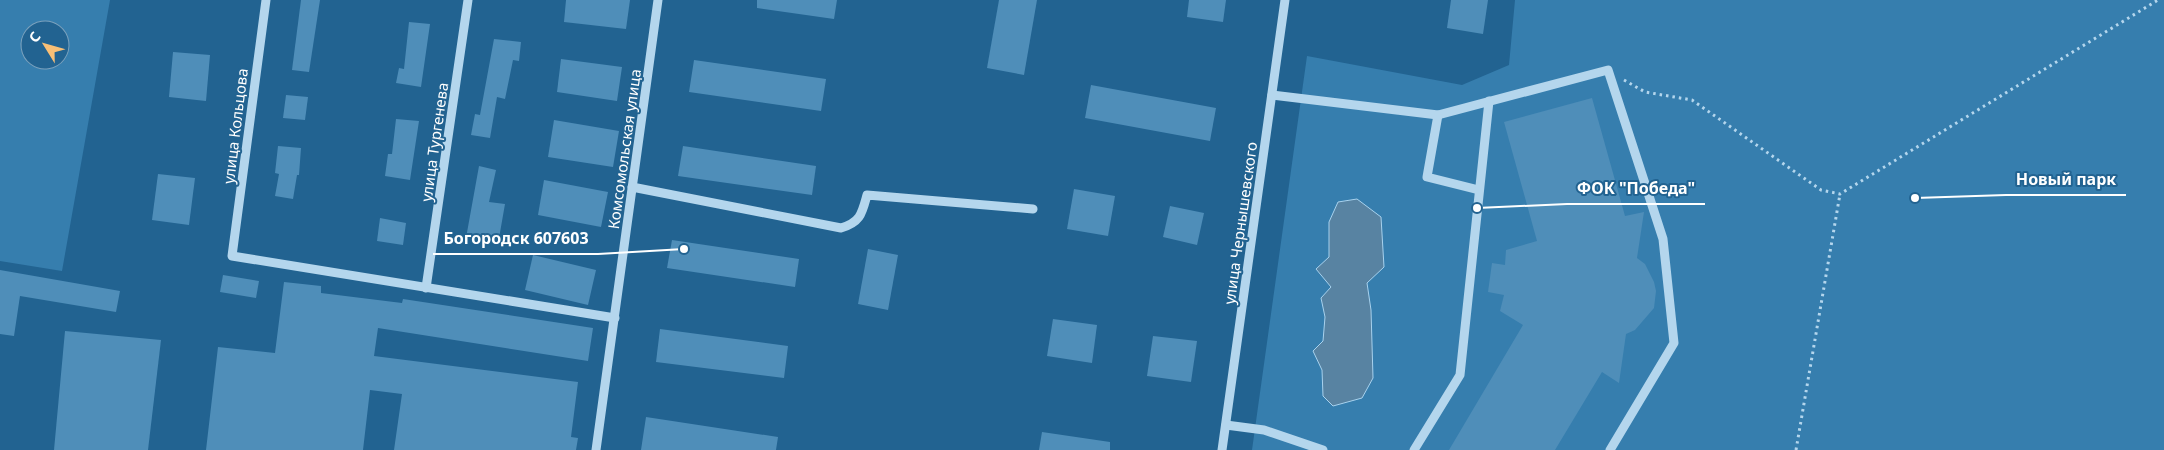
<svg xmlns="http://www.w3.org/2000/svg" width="2164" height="450" font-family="'Noto Sans',sans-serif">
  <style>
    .green { fill: #367eae; fill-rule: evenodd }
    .water { fill: #5883a2; stroke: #a8d2ee }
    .building { fill: #4f8eb9 }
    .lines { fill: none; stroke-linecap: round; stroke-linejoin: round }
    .path { stroke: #b4d6ed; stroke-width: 3; stroke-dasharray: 2.5 4; stroke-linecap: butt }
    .minor { stroke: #b4d6ed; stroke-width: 9 }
    .labels { text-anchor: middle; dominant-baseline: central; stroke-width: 4; stroke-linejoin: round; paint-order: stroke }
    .street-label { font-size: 15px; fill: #fff; stroke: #226391 }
    .leader { fill: none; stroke: #fff; stroke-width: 2 }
    .callout-dot { fill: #fff; stroke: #226391; stroke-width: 2 }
    .callout-label { font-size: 16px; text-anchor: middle; font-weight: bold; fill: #fff; stroke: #226391; stroke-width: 4; stroke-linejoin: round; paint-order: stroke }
  </style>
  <rect width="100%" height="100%" fill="#226391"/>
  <g class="green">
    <path d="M0,0H110L62,271L0,261ZM30,30H60V60H30Z"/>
    <polygon points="1515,0 2164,0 2164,450 1252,450 1307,56 1462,85 1509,65"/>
  </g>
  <polygon class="water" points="1357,199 1381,217 1384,267 1367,283 1371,310 1373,378 1362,398 1333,406 1323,396 1322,370 1313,351 1323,341 1325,317 1321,298 1331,287 1316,269 1329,257 1329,222 1338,202"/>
  <g class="building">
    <polygon points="301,0 320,0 309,72 292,70"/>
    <polygon points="566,0 630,0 626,29 564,22"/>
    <polygon points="757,0 837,0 834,19 757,8"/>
    <polygon points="999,0 1037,0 1024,75 987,68"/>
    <polygon points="1189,0 1226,0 1223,22 1187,17"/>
    <polygon points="1451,0 1488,0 1483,34 1447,28"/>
    <polygon points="409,22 430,24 421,87 396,83 399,68 404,69"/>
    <polygon points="494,39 521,42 519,61 513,60 505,99 497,97 490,138 471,135 475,114 480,115"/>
    <polygon points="173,52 210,55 206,101 169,97"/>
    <polygon points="561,59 622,67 617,101 557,92"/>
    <polygon points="694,60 826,79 821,111 689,92"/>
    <polygon points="1091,85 1216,108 1210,141 1085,118"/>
    <polygon points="286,95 308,97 305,120 283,118"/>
    <polygon points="1592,98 1625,216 1644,212 1637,258 1645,264 1654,282 1656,291 1654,308 1635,330 1626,334 1619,383 1602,372 1555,450 1449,450 1523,325 1500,311 1504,295 1488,292 1492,263 1505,265 1506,250 1537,241 1504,122"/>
    <polygon points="396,119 419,121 410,180 385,176 388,154 392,154"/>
    <polygon points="554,120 619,131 613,167 548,157"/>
    <polygon points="278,146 301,148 299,175 297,175 293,199 275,196 279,174 275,173"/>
    <polygon points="683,146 816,166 812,195 678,176"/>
    <polygon points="479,166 496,170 489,202 505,204 498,244 466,238"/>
    <polygon points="158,174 195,178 189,225 152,220"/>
    <polygon points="544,180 608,192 601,227 538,215"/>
    <polygon points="1074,189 1115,196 1108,236 1067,229"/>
    <polygon points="1170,206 1204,213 1197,245 1163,237"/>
    <polygon points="380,218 406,223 403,245 377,241"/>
    <polygon points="672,240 799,259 795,287 667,268"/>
    <polygon points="868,249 898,255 888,310 858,304"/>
    <polygon points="533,255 596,270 588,305 525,290"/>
    <polygon points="0,270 120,291 116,312 20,296 14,336 0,334"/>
    <polygon points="223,275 259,281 256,298 220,292"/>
    <polygon points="284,282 321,286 321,293 402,303 403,299 593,328 588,361 378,328 374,356 578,382 571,437 578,438 576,450 394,450 402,394 370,390 363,450 206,450 218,347 275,353"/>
    <polygon points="1053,319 1097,325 1092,363 1047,356"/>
    <polygon points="660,329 788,346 784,378 656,362"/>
    <polygon points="65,331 161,340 148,450 54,450"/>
    <polygon points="1153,336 1197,341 1191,382 1147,376"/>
    <polygon points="646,417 778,437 776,450 641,450"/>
    <polygon points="1042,432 1110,442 1110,450 1039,450"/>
  </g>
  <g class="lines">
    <g class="path">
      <polyline points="1624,80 1645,92 1692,100 1821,190 1840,194 2158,0"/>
      <polyline points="1796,450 1840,194"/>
    </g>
    <g class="minor">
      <polyline points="266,0 232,256 615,318"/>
      <polyline points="1272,95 1438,115 1608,70 1663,239 1674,343 1610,450"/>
      <polyline points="1438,115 1427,177 1479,190"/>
      <path d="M632,187L841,228C861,222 862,213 867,195L1033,209"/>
      <polyline points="426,288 468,0"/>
      <polyline points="1226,425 1264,430 1323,450"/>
      <polyline points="596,450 658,0"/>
      <polyline points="1222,450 1285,0"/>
      <polyline points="1414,450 1460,375 1489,101"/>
    </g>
  </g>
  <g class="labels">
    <g class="street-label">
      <text transform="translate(235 126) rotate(-83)">улица Кольцова</text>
      <text transform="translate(434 142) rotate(-82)">улица Тургенева</text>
      <text transform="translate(624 149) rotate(-82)">Комсомольская улица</text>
      <text transform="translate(1240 223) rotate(-82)">улица Чернышевского</text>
    </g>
  </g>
  <path class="leader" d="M1915 198L2006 195H2126M1477 208L1567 204H1705M684 249L598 254H433"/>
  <g class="callout-dot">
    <circle cx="1915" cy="198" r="5"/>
    <circle cx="1477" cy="208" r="5"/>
    <circle cx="684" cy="249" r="5"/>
  </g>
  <g class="callout-label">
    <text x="2066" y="185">Новый парк</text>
    <text x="1636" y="194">ФОК "Победа"</text>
    <text x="516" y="244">Богородск 607603</text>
  </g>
  <g transform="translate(45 45) rotate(307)"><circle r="24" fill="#226391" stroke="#7aa1bd"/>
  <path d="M0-4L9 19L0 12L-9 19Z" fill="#f8bf76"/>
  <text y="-8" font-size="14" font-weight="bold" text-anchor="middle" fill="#ffffff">С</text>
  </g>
</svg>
